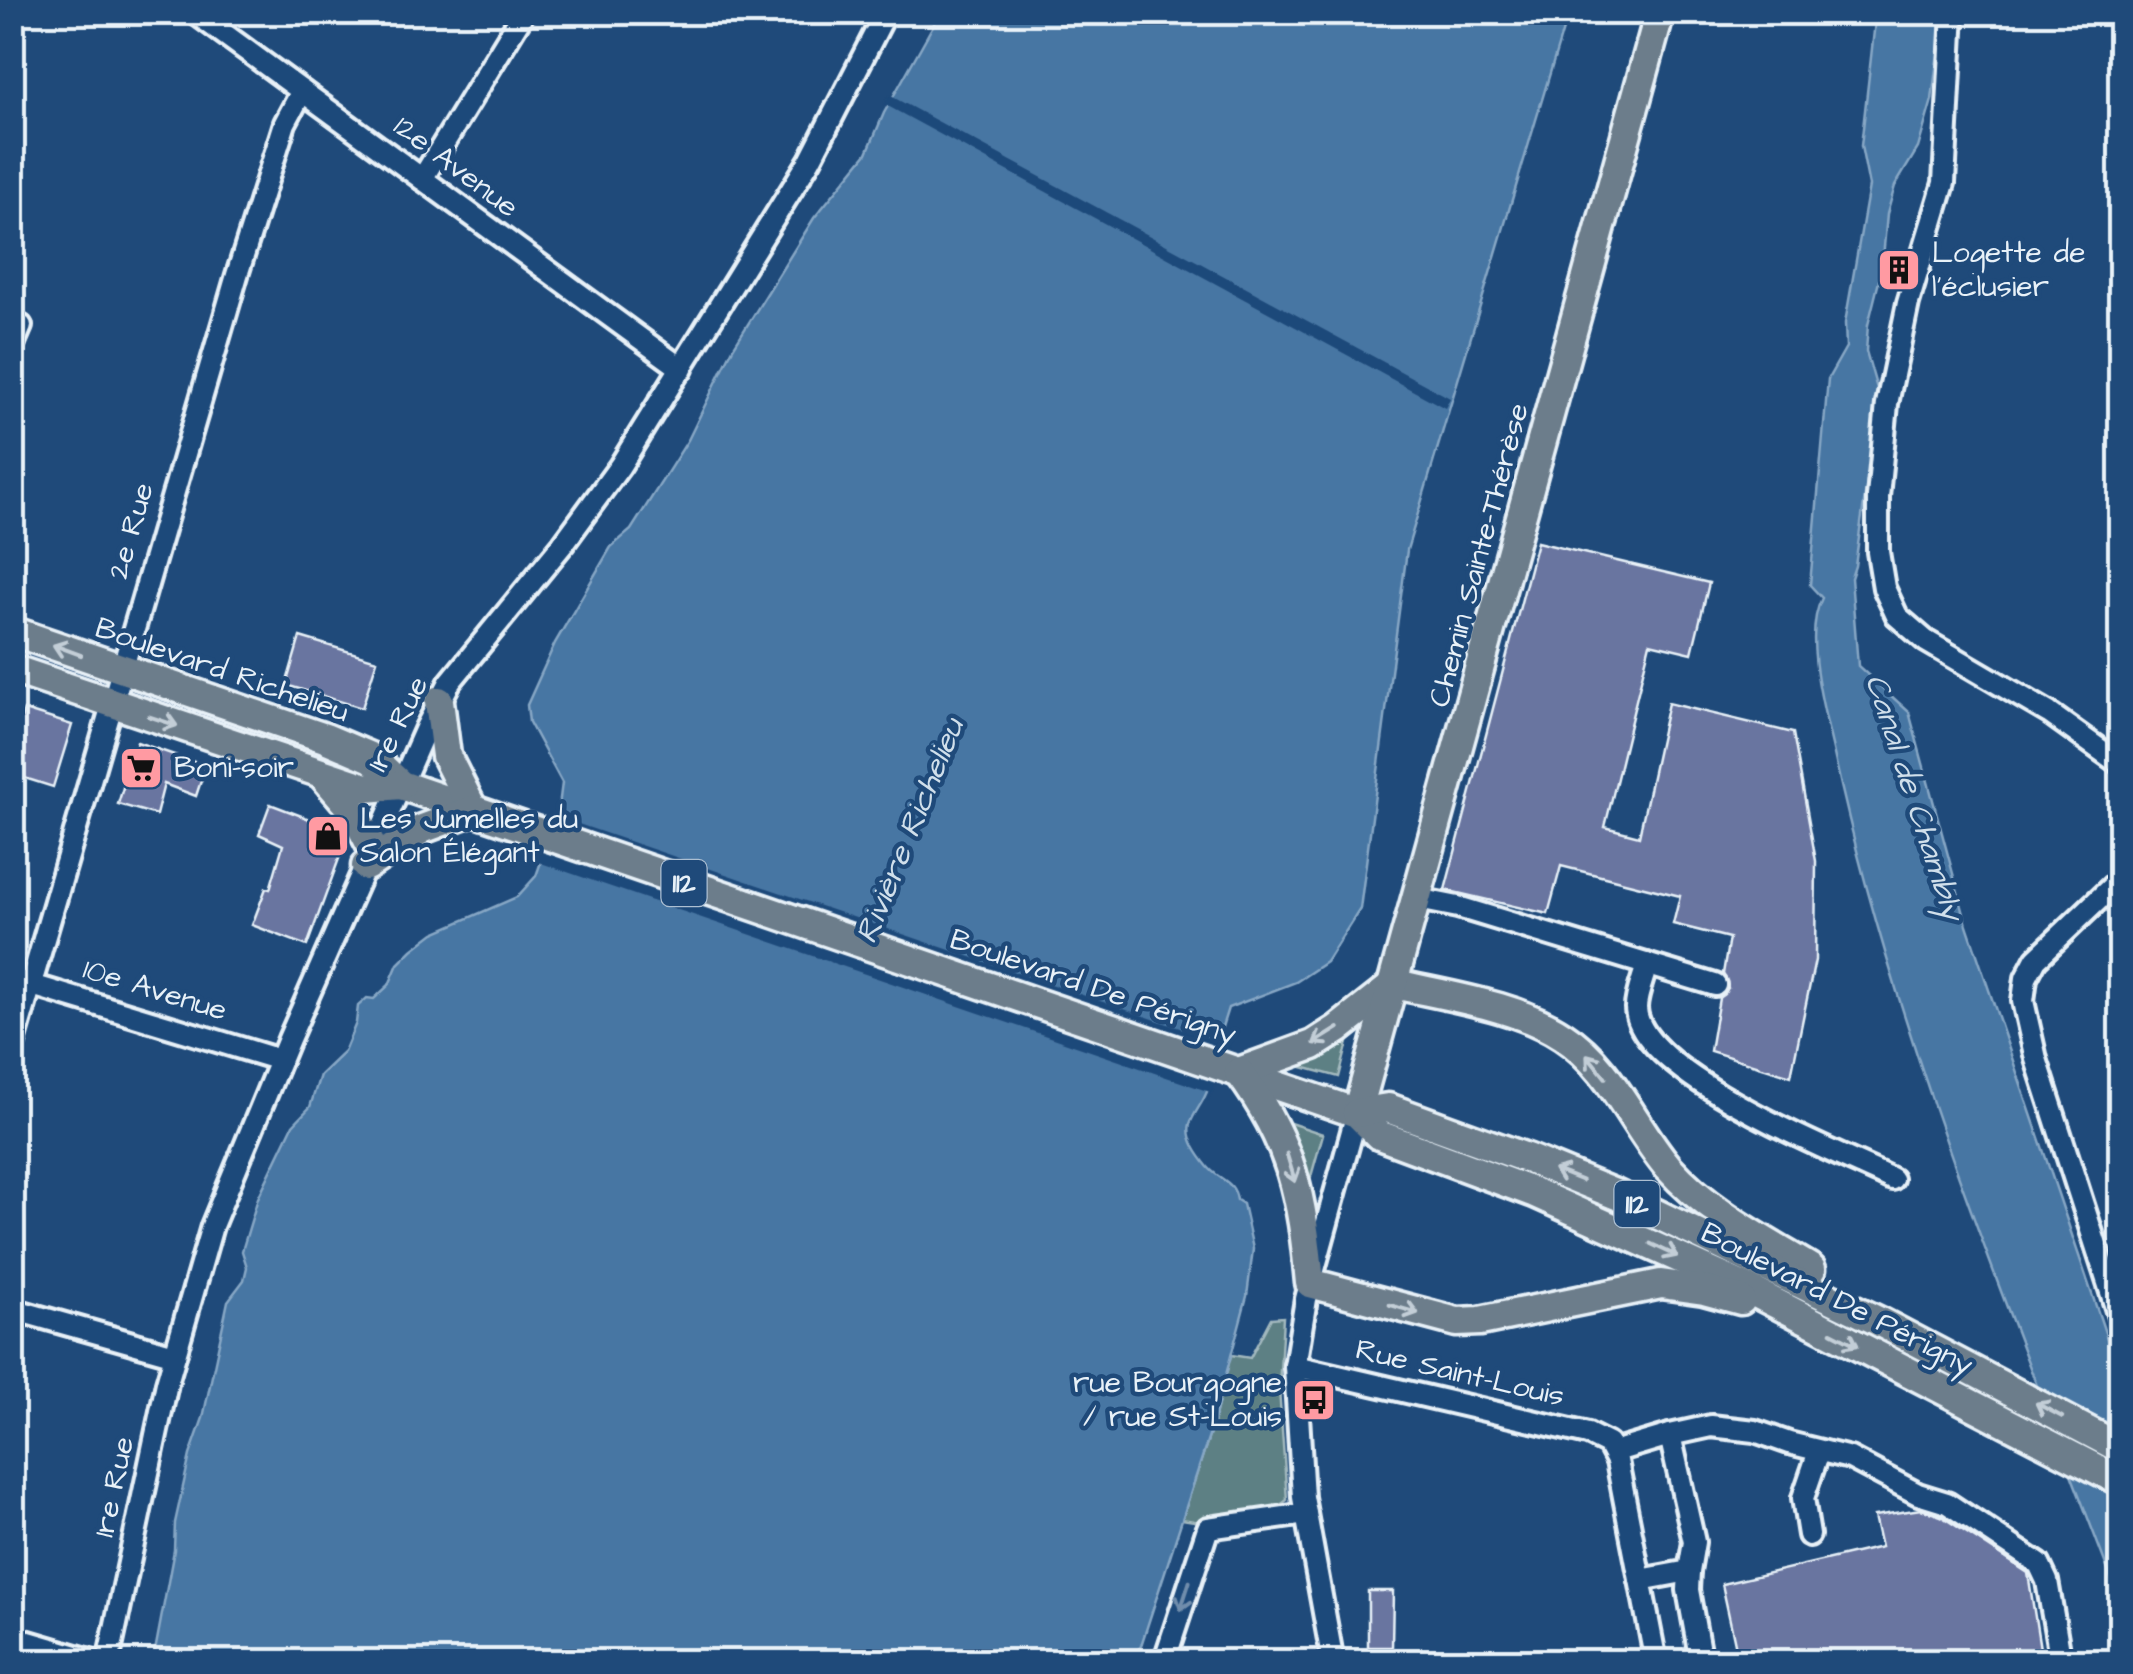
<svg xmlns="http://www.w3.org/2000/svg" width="2133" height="1674" font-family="'Architects Daughter',sans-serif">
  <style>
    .green { fill: #5d8084; stroke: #a2b8be; stroke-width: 2.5 }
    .water { fill: #4776a3; stroke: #87a7c5; stroke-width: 2.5 }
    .pier { fill: #1f4a7a }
    .building { fill: #6975a0; stroke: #e8f1f8; stroke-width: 2.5 }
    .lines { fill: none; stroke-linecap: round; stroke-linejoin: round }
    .minor-casing { stroke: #e8f1f8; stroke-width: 28 }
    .major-casing { stroke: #e8f1f8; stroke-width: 35 }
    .minor { stroke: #1f4a7a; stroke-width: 20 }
    .major { stroke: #6c7d8b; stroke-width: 28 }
    .oneway { stroke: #c3ced7 }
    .oneway2 { stroke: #6f8dac }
    .labels { text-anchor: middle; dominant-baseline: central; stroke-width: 9; stroke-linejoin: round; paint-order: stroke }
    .shield { fill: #1f4a7a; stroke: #acbfd2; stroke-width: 2.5 }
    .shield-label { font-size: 28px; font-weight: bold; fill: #e8f1f8 }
    .street-label { font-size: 30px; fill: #e8f1f8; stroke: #1f4a7a }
    .poi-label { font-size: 30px; fill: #e8f1f8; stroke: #1f4a7a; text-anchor: start }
    .water-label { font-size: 32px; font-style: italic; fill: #d0dfeb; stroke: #1f4a7a }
  </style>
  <rect width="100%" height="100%" fill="#1f4a7a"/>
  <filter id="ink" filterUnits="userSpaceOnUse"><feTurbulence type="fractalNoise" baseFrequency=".01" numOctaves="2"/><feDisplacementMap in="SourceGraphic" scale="20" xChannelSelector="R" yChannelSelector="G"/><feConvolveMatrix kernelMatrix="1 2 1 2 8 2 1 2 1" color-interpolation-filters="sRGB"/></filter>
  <g filter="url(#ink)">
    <g class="green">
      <polygon points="1351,1031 1339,1077 1295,1065"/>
      <polygon points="1290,1123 1323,1134 1308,1187 1289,1125"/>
      <polygon points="1283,1317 1279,1389 1287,1500 1275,1509 1210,1516 1200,1522 1182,1519 1212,1427 1231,1355 1250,1358 1271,1318"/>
    </g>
    <g class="water">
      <path d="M940,13H1568L1407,550L1360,909L1326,962L1296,982L1228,1008L1221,1030L1227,1037C1220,1056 1214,1077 1205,1096C1201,1105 1193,1115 1190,1124C1186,1139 1199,1156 1208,1167C1220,1181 1234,1180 1237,1200L1243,1204L1253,1249L1247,1296L1212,1427L1136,1661L153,1662L174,1550L175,1523L190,1455L203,1418L228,1301L244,1280L247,1267L242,1251L258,1198L293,1125L310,1107L320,1075L344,1052L356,1023L358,1006L367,998L374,999L389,985L398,964L412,950L434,933L517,897L536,876L558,814L562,783L529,722L527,705L555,643L611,547L631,530L688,440L733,348L814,218L867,153L884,113Z"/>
      <path d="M1876,13H1943L1932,100L1918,148L1895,186L1887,214L1882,269L1868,325L1866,351L1879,396L1855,566L1851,578L1858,666L1909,712L1967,925L2120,1377V1602C2015,1324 1897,1046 1834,754C1825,713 1802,636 1822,598L1810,585L1828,379L1846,347L1845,323L1869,186L1861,146Z"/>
    </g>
    <g class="pier">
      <polygon points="889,95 1450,398 1445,408 884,104"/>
      <polygon points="552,815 1230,1045 1211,1095 1208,1101 1210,1092 538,862"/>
    </g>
    <g class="building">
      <polygon points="1537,542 1709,583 1692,653 1650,643 1605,827 1639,836 1668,703 1793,733 1816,861 1815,960 1791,1076 1710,1051 1719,998 1728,988 1723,974 1729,938 1673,924 1680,896 1561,866 1548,914 1445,890"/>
      <polygon points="300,637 377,660 362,708 286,685"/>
      <polygon points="24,710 72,725 53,787 12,774 12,722 20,724"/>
      <polygon points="137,742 206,766 196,796 164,784 156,815 118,804"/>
      <polygon points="270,804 344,832 347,837 307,946 252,925 266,888 270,889 283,845 259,834"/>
      <polygon points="1921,1509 1941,1516 2028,1573 2041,1655 2011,1662 1739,1662 1722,1584 1881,1547 1874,1516"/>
      <polygon points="1368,1591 1393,1591 1392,1647 1368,1647"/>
    </g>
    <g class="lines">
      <g class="minor-casing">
        <g id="minor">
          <polyline points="194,12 682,369"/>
          <polyline points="1953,12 1944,183 1908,303 1887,404 1878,497 1878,552 1884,588 1897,616 1926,641 2049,713 2120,764"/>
          <polyline points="422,179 524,12"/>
          <polyline points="12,347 21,326"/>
          <polyline points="2120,879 2036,959 2026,978 2023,1001 2036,1059 2120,1320"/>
          <polyline points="1418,899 1458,907 1715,985"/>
          <path d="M1647,964C1644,977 1636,994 1636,1008C1638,1074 1838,1153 1892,1179"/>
          <polyline points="12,979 280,1060"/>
          <polyline points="12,1049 237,275 285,123 302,91"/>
          <polyline points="12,1309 175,1355"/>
          <polyline points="1295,1366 1588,1434 1608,1444 1617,1461 1656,1662"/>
          <polyline points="1670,1435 1711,1426 1755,1431 1789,1443 1850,1458 1918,1494 1947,1503 2039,1564 2047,1581 2061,1662"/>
          <polyline points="1613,1452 1670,1435 1694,1542 1689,1571 1640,1580"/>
          <polyline points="1809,1535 1803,1498 1819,1451"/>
          <polyline points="1689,1571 1688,1590 1701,1662"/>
          <polyline points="12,1637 97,1662"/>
          <polyline points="108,1662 167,1383 212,1226 289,1039 426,728 450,682 563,544 620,466 810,160 886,12"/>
          <polyline points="1164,1662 1208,1528 1306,1514"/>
          <polyline points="1333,1662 1303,1497 1295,1366 1306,1299 1357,1113"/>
        </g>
      </g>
      <g class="major-casing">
        <g id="major">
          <polyline points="12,631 325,738 372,758 401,785 1357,1113 1379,1135 1535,1193 1748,1289 2120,1481"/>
          <polyline points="12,669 366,788 401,785"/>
          <polyline points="439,701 446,756 473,810"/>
          <polyline points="322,774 352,809 373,849"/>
          <polyline points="366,866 422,829 473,810"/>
          <path d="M1239,1072L1313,1045L1338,1029L1395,984C1447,996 1519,1006 1563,1036C1611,1067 1632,1124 1668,1167C1707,1211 1761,1239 1811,1269"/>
          <path d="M1239,1072C1292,1143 1302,1196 1310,1283L1457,1322L1480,1321L1661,1284L1704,1290L1741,1300"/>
          <polyline points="1357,1113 1660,12"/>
          <polyline points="1357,1113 1388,1108 1529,1159 1617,1195 1878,1321 2120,1448"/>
        </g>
      </g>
      <use href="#minor" class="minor"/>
      <use href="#major" class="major"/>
    </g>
    <defs><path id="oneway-shaft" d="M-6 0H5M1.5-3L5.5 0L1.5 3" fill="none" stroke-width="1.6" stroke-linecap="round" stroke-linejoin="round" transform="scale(2.5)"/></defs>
    <g class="oneway">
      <use href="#oneway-shaft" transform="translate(67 650) rotate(-160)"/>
      <use href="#oneway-shaft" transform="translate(163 721) rotate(18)"/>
      <use href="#oneway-shaft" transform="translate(1326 1036) rotate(148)"/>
      <use href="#oneway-shaft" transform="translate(1596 1066) rotate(-129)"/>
      <use href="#oneway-shaft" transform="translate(1291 1168) rotate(73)"/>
      <use href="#oneway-shaft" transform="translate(1568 1175) rotate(-158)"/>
      <use href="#oneway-shaft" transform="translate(1664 1250) rotate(25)"/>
      <use href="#oneway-shaft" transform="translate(1404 1309) rotate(16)"/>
      <use href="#oneway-shaft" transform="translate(1845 1339) rotate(27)"/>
      <use href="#oneway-shaft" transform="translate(2049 1410) rotate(-152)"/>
    </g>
    <use class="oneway2" href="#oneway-shaft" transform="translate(1185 1596) rotate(108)"/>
  </g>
  <defs>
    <g id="building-square" transform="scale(2.25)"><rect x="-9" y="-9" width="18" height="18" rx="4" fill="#ff9aa2" stroke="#1f4a7a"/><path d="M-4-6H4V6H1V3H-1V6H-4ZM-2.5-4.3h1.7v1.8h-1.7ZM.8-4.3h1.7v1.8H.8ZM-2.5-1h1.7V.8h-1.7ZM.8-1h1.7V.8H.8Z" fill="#111"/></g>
    <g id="supermarket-square" transform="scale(2.25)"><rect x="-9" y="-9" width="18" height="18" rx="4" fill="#ff9aa2" stroke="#1f4a7a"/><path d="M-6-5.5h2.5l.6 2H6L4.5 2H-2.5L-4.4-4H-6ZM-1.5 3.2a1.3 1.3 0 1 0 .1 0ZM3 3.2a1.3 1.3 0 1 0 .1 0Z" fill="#111"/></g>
    <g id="shop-square" transform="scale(2.25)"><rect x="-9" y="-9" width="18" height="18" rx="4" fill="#ff9aa2" stroke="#1f4a7a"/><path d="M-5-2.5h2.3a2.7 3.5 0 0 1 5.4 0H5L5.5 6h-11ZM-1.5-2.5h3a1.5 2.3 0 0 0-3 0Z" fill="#111"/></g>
    <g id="bus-square" transform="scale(2.25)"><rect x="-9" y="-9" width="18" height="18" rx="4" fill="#ff9aa2" stroke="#1f4a7a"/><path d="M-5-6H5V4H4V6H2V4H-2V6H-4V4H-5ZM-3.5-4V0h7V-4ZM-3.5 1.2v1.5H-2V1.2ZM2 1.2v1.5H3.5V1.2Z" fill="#111"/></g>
  </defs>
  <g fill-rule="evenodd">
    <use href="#building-square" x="1899" y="270"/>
    <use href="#supermarket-square" x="141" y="768"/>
    <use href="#shop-square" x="328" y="836"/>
    <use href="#bus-square" x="1314" y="1400"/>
  </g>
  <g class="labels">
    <g class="shield">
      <rect x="661.5" y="860" width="45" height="46" rx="8"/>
      <rect x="1614.5" y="1181" width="45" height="46" rx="8"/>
    </g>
    <g class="shield-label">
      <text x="684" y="883">112</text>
      <text x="1637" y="1204">112</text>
    </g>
    <g class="street-label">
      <text transform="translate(456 167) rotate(37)">12e Avenue</text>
      <text transform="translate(131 531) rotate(-74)">2e Rue</text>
      <text transform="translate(1479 555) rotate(-75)">Chemin Sainte-Thérèse</text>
      <text transform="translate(222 670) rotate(19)">Boulevard Richelieu</text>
      <text transform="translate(398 724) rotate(-64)">1re Rue</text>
      <text transform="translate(1093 987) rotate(19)">Boulevard De Périgny</text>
      <text transform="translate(155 990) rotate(17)">10e Avenue</text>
      <text transform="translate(1837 1299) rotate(27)">Boulevard De Périgny</text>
      <text transform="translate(1460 1373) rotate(13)">Rue Saint-Louis</text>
      <text transform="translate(114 1487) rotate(-78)">1re Rue</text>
    </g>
    <g class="poi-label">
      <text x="1932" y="253">Logette de<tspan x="1932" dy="34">l'éclusier</tspan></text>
      <text x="174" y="768">Boni-soir</text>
      <text x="360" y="819">Les Jumelles du<tspan x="360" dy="34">Salon Élégant</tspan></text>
      <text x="1282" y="1383" text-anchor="end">rue Bourgogne<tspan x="1282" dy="34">/ rue St-Louis</tspan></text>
    </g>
    <g class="water-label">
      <text transform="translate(1914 797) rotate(72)">Canal de Chambly</text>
      <text transform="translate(910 831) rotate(-68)">Rivière Richelieu</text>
    </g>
  </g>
  <rect width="2133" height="1674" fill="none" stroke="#1f4a7a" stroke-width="50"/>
  <rect x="25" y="25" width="2083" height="1624" fill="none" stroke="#e8f1f8" stroke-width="4" filter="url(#ink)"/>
</svg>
